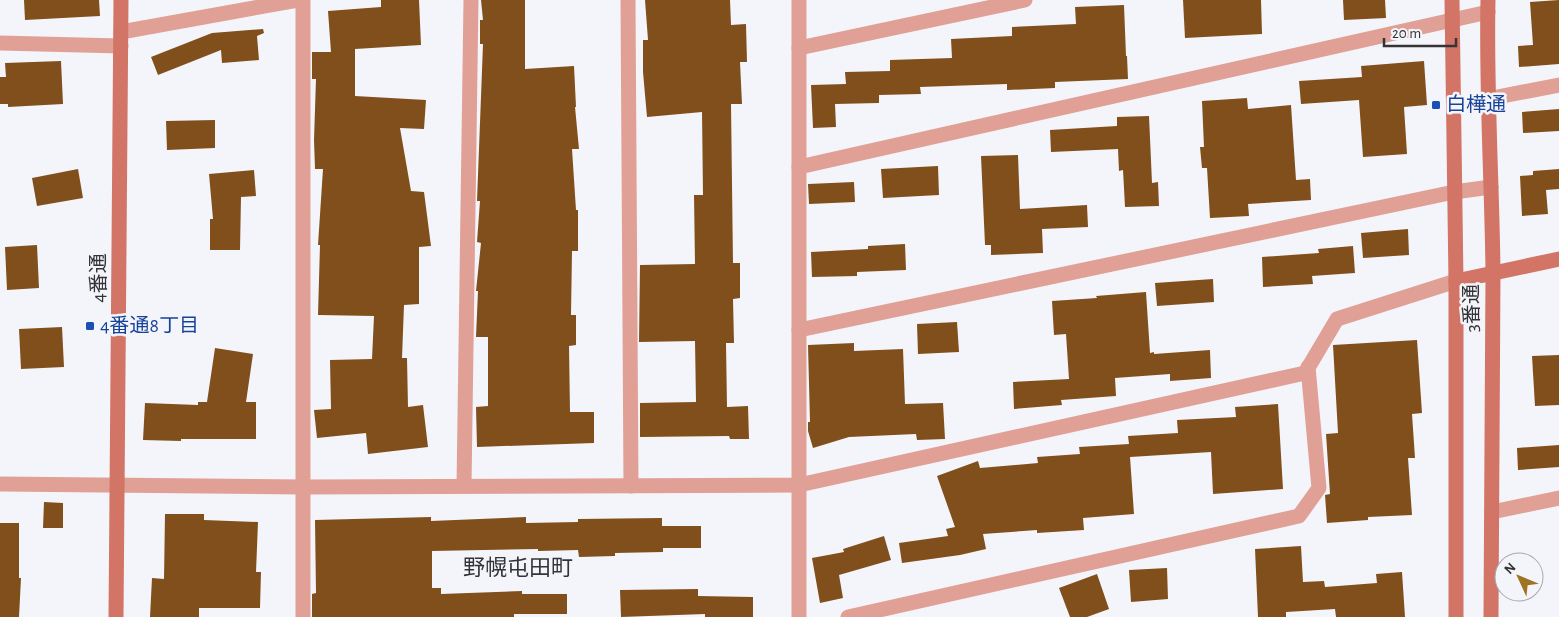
<svg xmlns="http://www.w3.org/2000/svg" width="1559" height="617" font-family="'Alegreya Sans','Noto Sans JP',sans-serif">
  <style>
    .building { fill: #814f1b }
    .lines { fill: none; stroke-linecap: round; stroke-linejoin: round }
    .street { stroke: #e1a095; stroke-width: 15 }
    .secondary { stroke: #d27566; stroke-width: 15 }
    .transit-dot { fill: #1a4fb4; stroke: #f4f5fb; stroke-width: 2 }
    .labels { text-anchor: middle; dominant-baseline: central; stroke-width: 5; stroke-linejoin: round; paint-order: stroke }
    .transit-label { font-size: 20px; fill: #164399; stroke: #f4f5fb; text-anchor: start }
    .street-label { font-size: 20px; fill: #343437; stroke: #f4f5fb }
    .quarter-label { font-size: 22px; fill: #343437; stroke: #f4f5fb }
  </style>
  <rect width="100%" height="100%" fill="#f4f5fb"/>
  <g class="building">
    <polygon points="24,0 99,0 100,16 25,20"/>
    <polygon points="381,0 419,0 421,45 355,49 355,96 426,100 424,129 400,128 411,191 424,192 431,246 419,247 419,304 404,305 402,358 407,358 408,407 423,405 428,447 368,454 366,433 317,438 314,410 331,409 330,360 372,359 374,316 318,315 320,245 318,245 323,169 315,169 314,140 316,79 312,79 312,52 331,52 328,11 381,7"/>
    <polygon points="481,0 525,0 525,69 574,66 576,107 575,107 579,149 572,149 576,210 578,210 578,251 572,251 571,315 576,315 576,345 569,346 570,412 594,412 594,443 477,447 476,407 488,406 488,337 476,337 478,291 476,291 481,243 477,242 480,201 477,201 483,44 480,44 480,20 483,20"/>
    <polygon points="645,0 730,0 731,25 746,24 747,62 740,62 742,104 731,104 733,263 740,263 740,298 733,299 734,343 726,343 727,407 748,406 749,439 730,439 729,436 640,437 640,403 696,402 695,341 639,342 640,265 695,264 694,195 703,195 702,112 647,117 643,72 643,40 648,40"/>
    <polygon points="1183,0 1261,0 1262,34 1185,38"/>
    <polygon points="1343,0 1385,0 1386,18 1344,20"/>
    <polygon points="1559,0 1559,64 1519,67 1518,46 1533,45 1530,2"/>
    <polygon points="1124,5 1126,56 1127,56 1128,79 1055,82 1055,88 1007,90 1007,84 920,87 921,94 879,95 879,103 835,104 836,127 813,128 811,85 846,84 845,72 890,71 890,60 952,58 951,39 1012,36 1012,27 1076,24 1075,7"/>
    <polygon points="263,29 264,33 257,36 259,60 222,63 221,50 158,75 151,57 212,33"/>
    <polygon points="61,61 63,104 8,107 8,104 0,104 0,77 6,77 5,63"/>
    <polygon points="1424,61 1427,105 1404,107 1407,154 1363,157 1359,100 1301,104 1299,81 1362,77 1361,66"/>
    <polygon points="1247,98 1248,109 1291,105 1296,180 1310,179 1311,200 1248,204 1249,216 1210,218 1207,168 1202,168 1200,147 1204,147 1202,101"/>
    <polygon points="1559,109 1559,131 1523,133 1522,112"/>
    <polygon points="1149,116 1152,183 1158,182 1159,206 1125,207 1123,170 1119,171 1118,149 1051,152 1050,130 1117,126 1117,117"/>
    <polygon points="215,120 215,148 167,150 166,121"/>
    <polygon points="1018,155 1020,209 1087,205 1088,227 1042,229 1043,253 991,255 991,245 985,245 981,156"/>
    <polygon points="938,166 939,195 883,198 881,169"/>
    <polygon points="78,169 83,198 37,206 32,178"/>
    <polygon points="1559,169 1559,189 1546,190 1548,214 1522,216 1520,176 1533,175 1533,171"/>
    <polygon points="254,170 256,196 241,197 240,250 210,250 210,219 213,219 209,174"/>
    <polygon points="854,182 855,202 809,204 808,184"/>
    <polygon points="1408,229 1409,255 1363,258 1361,233"/>
    <polygon points="905,244 906,270 857,272 857,276 812,277 811,252 868,249 868,246"/>
    <polygon points="37,245 39,288 7,290 5,247"/>
    <polygon points="1353,246 1355,273 1312,276 1313,284 1263,287 1262,257 1319,253 1318,249"/>
    <polygon points="1213,279 1214,302 1157,306 1155,283"/>
    <polygon points="1146,292 1150,353 1154,352 1154,354 1210,350 1211,378 1170,381 1170,374 1115,378 1116,396 1061,400 1062,405 1014,409 1013,382 1069,379 1066,334 1054,335 1052,301 1097,298 1096,296"/>
    <polygon points="957,322 959,352 918,354 917,324"/>
    <polygon points="62,327 64,367 21,369 19,329"/>
    <polygon points="1417,340 1422,413 1412,414 1415,458 1408,458 1412,515 1368,517 1368,520 1327,523 1325,495 1330,494 1326,434 1338,433 1333,345"/>
    <polygon points="854,343 854,351 903,349 905,404 943,403 945,439 917,440 916,434 849,437 813,448 808,431 808,422 810,422 808,345"/>
    <polygon points="215,348 253,354 246,402 256,402 256,439 181,439 181,441 143,440 145,403 198,405 198,402 207,402"/>
    <polygon points="1559,355 1559,405 1535,406 1532,356"/>
    <polygon points="1278,404 1283,489 1213,494 1211,452 1130,457 1134,514 1083,518 1084,530 1037,533 1037,530 983,534 986,549 960,555 902,563 899,543 948,536 946,529 955,527 937,476 978,461 980,468 1038,463 1037,457 1080,454 1079,447 1129,444 1128,436 1178,433 1177,420 1236,417 1235,407"/>
    <polygon points="1559,445 1559,467 1518,470 1517,448"/>
    <polygon points="44,502 63,503 63,528 43,528"/>
    <polygon points="165,514 204,514 204,520 258,522 256,572 261,572 260,608 199,608 199,617 150,617 152,578 164,579"/>
    <polygon points="431,517 431,521 526,517 526,523 578,522 578,519 662,518 662,526 701,526 701,548 663,548 663,552 615,553 615,556 579,557 578,550 538,551 538,549 432,551 432,588 441,588 441,594 522,591 522,594 567,594 567,614 514,614 514,617 312,617 312,594 316,593 315,520"/>
    <polygon points="0,523 19,523 19,578 21,578 19,617 0,617"/>
    <polygon points="884,536 891,560 839,575 843,598 820,603 812,558 844,552 843,549"/>
    <polygon points="1301,546 1303,582 1324,581 1325,587 1377,583 1376,574 1402,572 1405,617 1336,617 1335,609 1286,612 1286,617 1258,617 1255,549"/>
    <polygon points="1167,568 1168,599 1131,602 1129,570"/>
    <polygon points="1097,574 1109,609 1087,617 1070,617 1059,588"/>
    <polygon points="698,589 698,596 753,597 753,617 705,617 705,614 621,617 620,590"/>
  </g>
  <g class="lines">
    <g class="street">
      <polyline points="628,0 631,486"/>
      <polyline points="121,32 298,0"/>
      <polyline points="0,43 121,46"/>
      <polyline points="799,48 1025,0"/>
      <polyline points="1487,99 1559,85"/>
      <polyline points="799,167 1488,12"/>
      <polyline points="799,330 1454,192 1491,187"/>
      <polyline points="0,484 303,487 799,485 1305,373 1337,319 1456,281"/>
      <polyline points="464,486 471,0"/>
      <polyline points="1492,512 1559,498"/>
      <polyline points="303,617 303,0"/>
      <polyline points="799,617 799,0"/>
      <polyline points="848,617 1299,516 1319,488 1308,367"/>
    </g>
    <g class="secondary">
      <polyline points="1452,0 1456,281 1456,617"/>
      <path d="M1488,0C1486,91 1492,182 1493,272C1493,387 1492,502 1491,617"/>
      <polyline points="1456,281 1559,259"/>
      <polyline points="116,617 121,0"/>
    </g>
  </g>
  <g class="transit-dot">
    <rect x="1431" y="100" width="10" height="10" rx="2.5"/>
    <rect x="85" y="321" width="10" height="10" rx="2.5"/>
  </g>
  <g class="labels">
    <g class="transit-label">
      <text x="1446" y="105">白樺通</text>
      <text x="100" y="326">4番通8丁目</text>
    </g>
    <g class="street-label">
      <text transform="translate(99 278) rotate(-90)">4番通</text>
      <text transform="translate(1472 308) rotate(-90)">3番通</text>
    </g>
    <g class="quarter-label">
      <text x="518" y="568">野幌屯田町</text>
    </g>
  </g>
  <g transform="translate(1519 577) rotate(314)"><circle r="24" fill="#f4f5fb" stroke="#a7a8ad"/>
  <path d="M0-4L9 19L0 12L-9 19Z" fill="#9e7322"/>
  <text y="-8" font-size="14" font-weight="bold" text-anchor="middle" fill="#343437">N</text>
  </g>
  <path d="M1384 38v8h72v-8" fill="none" stroke="#343437" stroke-width="2.5"/>
  <text x="1392" y="38" font-size="15" fill="#343437" stroke="#f4f5fb" stroke-width="4" paint-order="stroke">20 m</text>
</svg>
